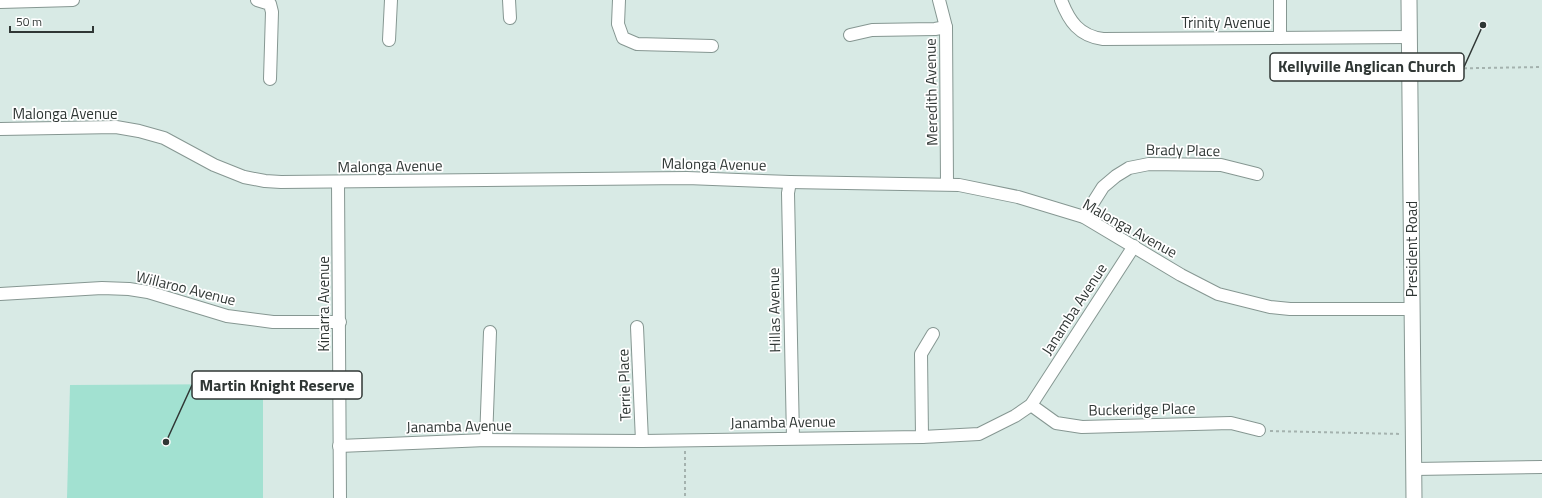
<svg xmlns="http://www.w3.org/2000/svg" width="1542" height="498" font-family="'Titillium Web',sans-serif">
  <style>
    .green { fill: #a2e1d1 }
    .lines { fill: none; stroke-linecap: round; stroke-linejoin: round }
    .minor-casing { stroke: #869792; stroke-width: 14 }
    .tertiary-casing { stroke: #869792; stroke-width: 17 }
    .path { stroke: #a4b2ae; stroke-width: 2; stroke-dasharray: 3 3; stroke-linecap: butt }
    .minor { stroke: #fff; stroke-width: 12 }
    .tertiary { stroke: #fff; stroke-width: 15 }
    .labels { text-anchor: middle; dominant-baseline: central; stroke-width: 3.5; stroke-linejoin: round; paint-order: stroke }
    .street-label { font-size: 15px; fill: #303735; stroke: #fff }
    .leader { fill: none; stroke: #303735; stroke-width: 1.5 }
    .callout-dot { fill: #303735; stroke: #fff; stroke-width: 1.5 }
    .callout { fill: #fff; stroke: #303735; stroke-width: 1.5 }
    .callout-label { font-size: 16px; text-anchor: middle; font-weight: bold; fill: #303735 }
  </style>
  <rect width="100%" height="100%" fill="#d8eae5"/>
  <polygon class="green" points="263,384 263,498 67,498 70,385"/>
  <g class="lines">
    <g class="minor-casing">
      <g id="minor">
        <polyline points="257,0 270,4 272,12 270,79"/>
        <polyline points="509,0 510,18"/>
        <polyline points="619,0 618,24 623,38 637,44 712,46"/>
        <polyline points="939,0 946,27 947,184"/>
        <path d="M1061,0C1069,21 1079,36 1103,39L1410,37"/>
        <polyline points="1280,0 1280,38"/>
        <polyline points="0,2 73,0"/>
        <polyline points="850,35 872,30 935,29 946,27"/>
        <polyline points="389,40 391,0"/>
        <polyline points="0,129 116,127 139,131 164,138 214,165 244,177 265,181 281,182 687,178 790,182 959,185 1018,197 1084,217 1181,275 1218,294 1270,307 1290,309 1412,309"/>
        <polyline points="338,182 340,498"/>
        <polyline points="790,182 788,193 793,438"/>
        <polyline points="1084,217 1103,187 1116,176 1129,168 1149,164 1221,165 1257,174"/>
        <polyline points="0,294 102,288 129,289 148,292 227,316 273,322 340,322"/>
        <polyline points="637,327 642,441"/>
        <polyline points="1031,405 1056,423 1082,427 1231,423 1259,430"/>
        <polyline points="922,437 921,354 933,334"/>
        <polyline points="486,440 490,332"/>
        <polyline points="339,446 486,440 642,441 922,437 979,434 1015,416 1031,405 1134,246"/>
        <polyline points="1414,469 1542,467"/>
      </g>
    </g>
    <g class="tertiary-casing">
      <polyline id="tertiary" points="1409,0 1414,498"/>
    </g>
    <g class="path">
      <polyline points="1422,69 1542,67"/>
      <polyline points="1270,431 1402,434"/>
      <polyline points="685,451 685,498"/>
    </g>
    <use href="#minor" class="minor"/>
    <use href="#tertiary" class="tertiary"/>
  </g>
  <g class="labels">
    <g class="street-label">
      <text x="1226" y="22">Trinity Avenue</text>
      <text transform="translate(931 92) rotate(-91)">Meredith Avenue</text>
      <text x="65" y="113">Malonga Avenue</text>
      <text transform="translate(1183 150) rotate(1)">Brady Place</text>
      <text transform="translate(714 164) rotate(1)">Malonga Avenue</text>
      <text transform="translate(390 166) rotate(-1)">Malonga Avenue</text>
      <text transform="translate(1130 228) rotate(29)">Malonga Avenue</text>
      <text transform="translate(1411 249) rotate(-90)">President Road</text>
      <text transform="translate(186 288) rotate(14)">Willaroo Avenue</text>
      <text transform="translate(323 304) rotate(-90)">Kinarra Avenue</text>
      <text transform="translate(1074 309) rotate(-57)">Janamba Avenue</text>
      <text transform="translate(774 310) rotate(-91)">Hillas Avenue</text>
      <text transform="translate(624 385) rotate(-92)">Terrie Place</text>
      <text transform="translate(1142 409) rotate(-1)">Buckeridge Place</text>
      <text transform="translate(783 422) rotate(-1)">Janamba Avenue</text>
      <text transform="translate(459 426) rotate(-1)">Janamba Avenue</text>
    </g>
  </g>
  <path class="leader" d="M1483 25L1464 67M166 442L192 385"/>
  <g class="callout-dot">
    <circle cx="1483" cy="25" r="4"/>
    <circle cx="166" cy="442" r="4"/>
  </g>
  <g class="callout">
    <rect x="1270" y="53" width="194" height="28" rx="4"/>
    <rect x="192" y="371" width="170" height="28" rx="4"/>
  </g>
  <g class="callout-label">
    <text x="1367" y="72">Kellyville Anglican Church</text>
    <text x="277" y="391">Martin Knight Reserve</text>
  </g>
  <path d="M10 26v6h83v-6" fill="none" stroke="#303735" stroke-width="2"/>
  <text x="16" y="26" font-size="12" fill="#303735" stroke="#ffffff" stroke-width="3" paint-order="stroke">50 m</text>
</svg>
